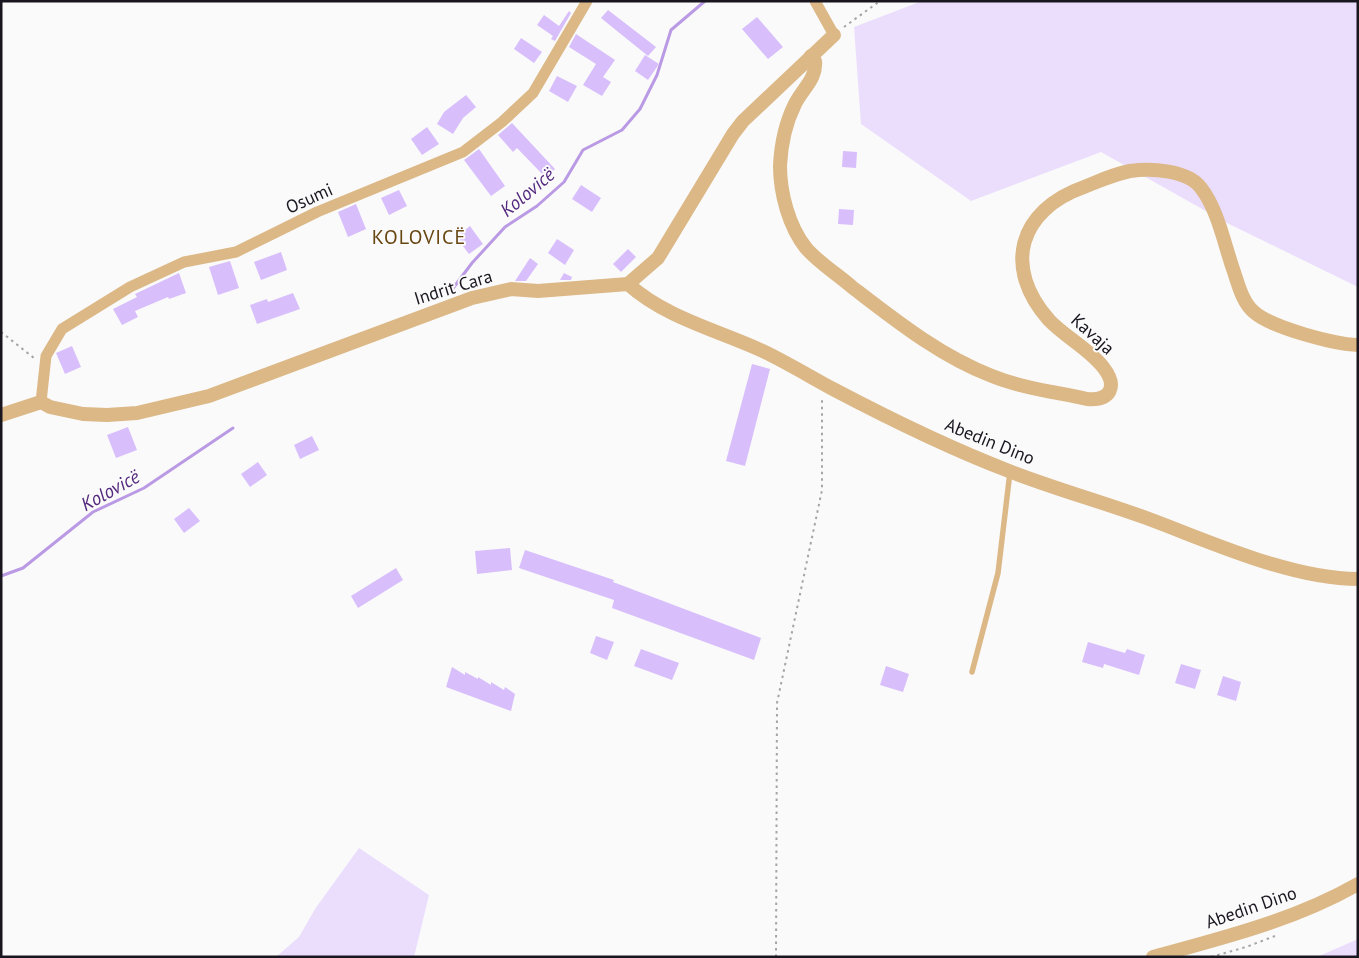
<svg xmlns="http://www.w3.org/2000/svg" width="1359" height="958" font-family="'PT Sans',sans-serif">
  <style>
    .green { fill: #ebdefd }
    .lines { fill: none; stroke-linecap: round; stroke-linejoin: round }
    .stream { stroke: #ba9ae4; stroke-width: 3 }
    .building { fill: #d8bffc }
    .path { stroke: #a5a4a7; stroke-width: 2; stroke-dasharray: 2.5 4; stroke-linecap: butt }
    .service { stroke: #dcb887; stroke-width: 5.5 }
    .minor { stroke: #dcb887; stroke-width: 11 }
    .tertiary { stroke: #dcb887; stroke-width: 14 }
    .labels { text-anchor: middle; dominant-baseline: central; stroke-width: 4; stroke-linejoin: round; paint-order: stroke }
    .street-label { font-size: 18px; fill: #1a1620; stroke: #fafafa }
    .water-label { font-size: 19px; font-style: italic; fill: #54297e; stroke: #fafafa }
    .quarter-label { font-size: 20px; letter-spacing: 1px; fill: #674611; stroke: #fafafa }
  </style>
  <rect width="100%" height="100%" fill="#fafafa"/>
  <g class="green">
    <polygon points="922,1 1358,1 1358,287 1227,223 1101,152 971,201 861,124 854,27"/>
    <polygon points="359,848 429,895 414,957 276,957 299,937 315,909"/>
    <polygon points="1358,939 1358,957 1318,957 1319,956"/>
  </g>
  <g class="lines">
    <g class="stream">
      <polyline points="451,291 472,263 505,227 537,206 564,182 583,150 622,130 640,109 657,75 671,30 705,1"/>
      <polyline points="1,576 23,568 93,512 144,488 233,428"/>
    </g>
  </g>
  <g class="building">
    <polygon points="608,10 656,47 648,56 601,18"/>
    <polygon points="569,11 571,13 555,41 551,39 553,36 537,25 544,15 559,26"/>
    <polygon points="757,17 783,47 768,59 742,29"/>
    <polygon points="576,34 615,60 603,77 611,82 602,96 583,85 596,64 569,47"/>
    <polygon points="521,38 542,52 534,63 514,49"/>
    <polygon points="645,55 659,64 648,80 635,71"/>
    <polygon points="557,76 577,86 568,102 549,91"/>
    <polygon points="466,95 476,107 463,118 453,134 437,124 444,112"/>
    <polygon points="512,123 555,169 546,178 517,148 513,152 498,135"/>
    <polygon points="427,127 439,144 422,155 411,139"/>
    <polygon points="479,149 505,186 491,196 464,160"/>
    <polygon points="843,151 857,152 856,168 842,167"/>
    <polygon points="581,185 601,198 592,212 572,199"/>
    <polygon points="399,190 407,206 389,215 381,198"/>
    <polygon points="356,204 366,229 348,237 338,212"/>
    <polygon points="839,209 854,210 853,225 838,224"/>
    <polygon points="470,226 483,244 469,254 456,237"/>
    <polygon points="557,239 574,250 565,265 548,253"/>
    <polygon points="628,249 636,257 621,272 613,264"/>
    <polygon points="281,252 287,270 261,280 254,262"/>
    <polygon points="530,258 538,264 526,281 515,281"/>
    <polygon points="230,261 239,288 218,295 209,267"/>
    <polygon points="179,273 186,293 169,299 168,297 135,311 138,317 122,325 113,309 137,297 135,294"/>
    <polygon points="564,273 572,277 571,280 560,280"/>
    <polygon points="293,293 300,309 257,324 250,305 267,299 268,302"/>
    <polygon points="72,346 81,367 65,374 56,353"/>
    <polygon points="752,364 770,369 745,466 726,461"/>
    <polygon points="128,427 137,450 116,458 107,435"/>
    <polygon points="312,436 319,450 300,459 294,445"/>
    <polygon points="258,462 267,475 250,487 241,474"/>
    <polygon points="189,508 200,521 184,533 174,519"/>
    <polygon points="510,548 512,570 477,574 475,551"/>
    <polygon points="525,550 614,580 613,582 761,638 754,660 612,608 614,600 519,568"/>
    <polygon points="396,568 403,580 358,608 351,596"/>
    <polygon points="596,636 614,642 607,660 590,653"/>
    <polygon points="1088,642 1125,653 1127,649 1145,655 1139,675 1104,664 1103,668 1082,662"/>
    <polygon points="641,649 679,663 672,680 634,666"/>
    <polygon points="1181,664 1201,670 1195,689 1175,683"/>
    <polygon points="886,666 909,674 903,692 880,685"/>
    <polygon points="452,667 465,675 465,672 478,679 478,677 491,685 491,682 504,690 505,687 515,694 511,711 446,687"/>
    <polygon points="1223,676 1241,682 1236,701 1217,695"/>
  </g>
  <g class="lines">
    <g class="path">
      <polyline points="844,27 880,1"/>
      <polyline points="1,332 34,358"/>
      <polyline points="776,957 777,703 822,490 822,398"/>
      <polyline points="1211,957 1246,947 1275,936"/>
    </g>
    <polyline class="service" points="972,672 998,573 1010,472"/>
    <g class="minor">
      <polyline points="815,1 834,35"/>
      <polyline points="41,402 46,356 62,329 130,287 184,262 236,252 317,212 463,152 502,122 533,93 587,1"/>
    </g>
    <g class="tertiary">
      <path d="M811,56L815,61C817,79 802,89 795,104C785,124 781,144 780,166C780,193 789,227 806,248C819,263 837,274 852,287C895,320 940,356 992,376C1022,388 1055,392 1087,399C1111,401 1118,386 1103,367C1088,348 1065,337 1049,320C1002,267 1019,210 1084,187C1099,181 1114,174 1130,171C1151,168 1188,170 1201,188C1218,210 1224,243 1233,269C1238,283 1242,302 1254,312C1272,328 1334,344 1358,345"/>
      <path d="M628,284C667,319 721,331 767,353C789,364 811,377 833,389C890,419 949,448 1009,471C1055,489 1103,502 1149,519C1211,542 1291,579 1358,579"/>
      <polyline points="1,415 41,402 50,407 83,414 107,415 137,413 209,396 472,298 511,289 538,291 628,284 658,258 733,134 743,121 834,35"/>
      <path d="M1153,957C1223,938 1295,920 1358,884"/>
    </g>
  </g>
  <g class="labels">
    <g class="street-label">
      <text transform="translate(309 198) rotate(-24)">Osumi</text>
      <text transform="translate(453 287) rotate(-17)">Indrit Cara</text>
      <text transform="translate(1093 334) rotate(42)">Kavaja</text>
      <text transform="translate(990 441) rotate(22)">Abedin Dino</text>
      <text transform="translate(1251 907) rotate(-19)">Abedin Dino</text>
    </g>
    <g class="water-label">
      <text transform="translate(527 192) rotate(-40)">Kolovicë</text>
      <text transform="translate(110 490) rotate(-29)">Kolovicë</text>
    </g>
    <g class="quarter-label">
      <text x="419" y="237">KOLOVICË</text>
    </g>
  </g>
  <rect width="1359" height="958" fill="none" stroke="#1a1620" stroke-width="5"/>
</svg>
